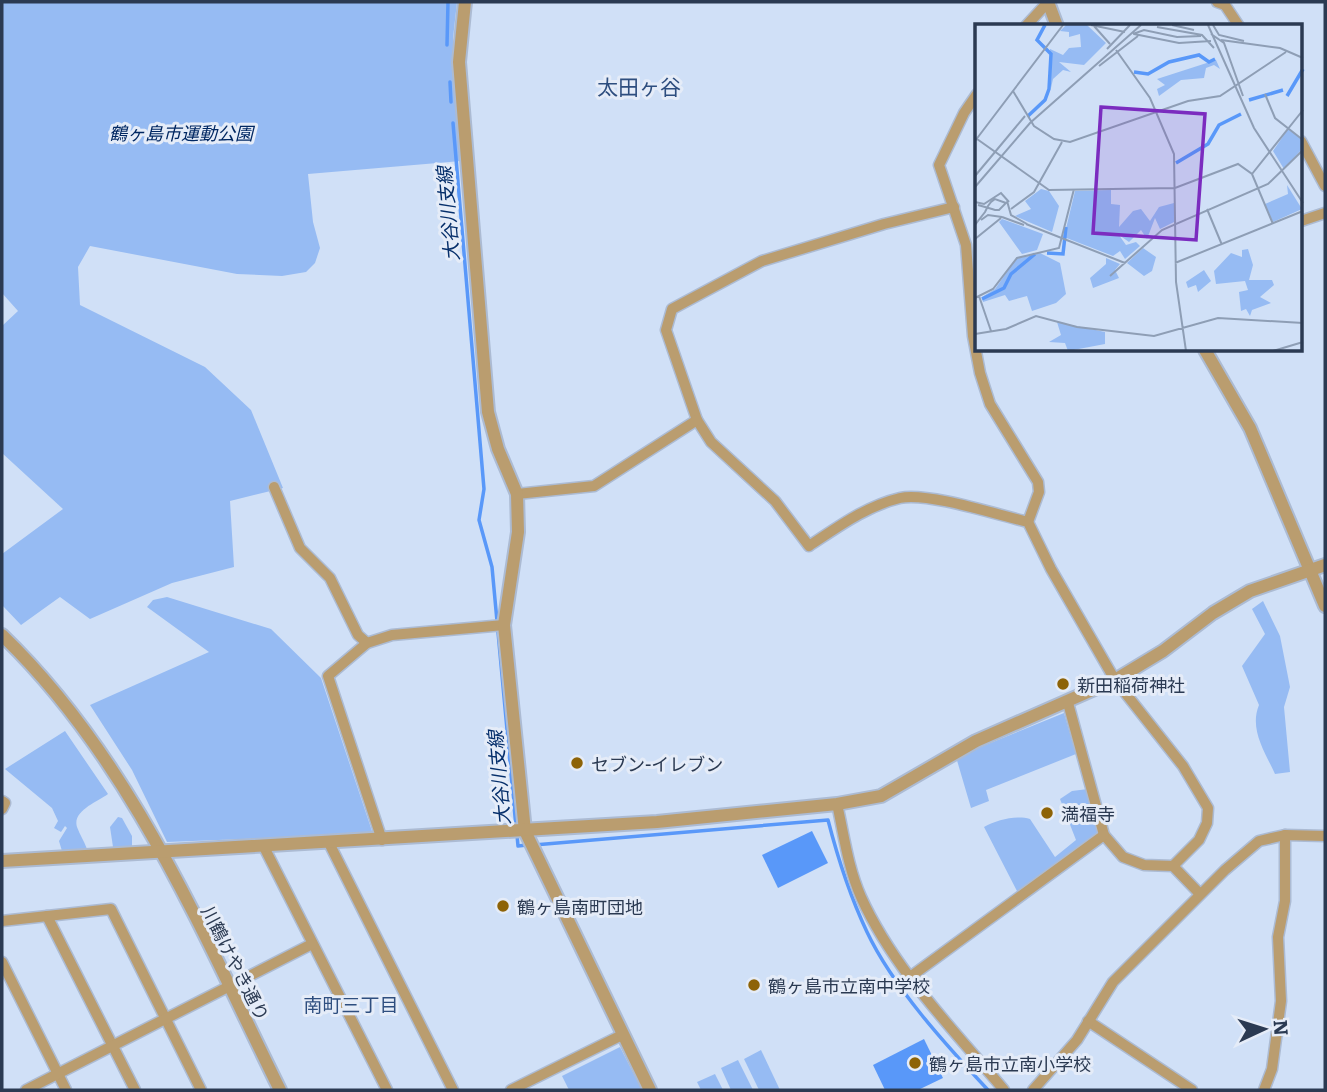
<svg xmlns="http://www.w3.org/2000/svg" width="1327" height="1092" font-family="Literata,'Noto Sans JP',serif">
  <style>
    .green { fill: #96bbf3 }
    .water { fill: #5998f9 }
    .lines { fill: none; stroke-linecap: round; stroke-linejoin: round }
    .stream { stroke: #5998f9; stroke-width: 3.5 }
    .minor-casing { stroke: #acbbd3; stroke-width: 13 }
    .tertiary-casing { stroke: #acbbd3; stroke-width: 16 }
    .minor { stroke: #ba9d6f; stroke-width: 10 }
    .tertiary { stroke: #ba9d6f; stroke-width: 12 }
    .poi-dot { fill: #8d6307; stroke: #e5ecf8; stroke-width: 2.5 }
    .labels { text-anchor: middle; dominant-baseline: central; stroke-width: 6; stroke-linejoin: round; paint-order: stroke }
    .park-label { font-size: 18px; font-style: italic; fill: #002762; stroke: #e5ecf8 }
    .poi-label { font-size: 18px; fill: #2b3a52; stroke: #e5ecf8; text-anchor: start }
    .street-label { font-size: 18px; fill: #2b3a52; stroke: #e5ecf8 }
    .water-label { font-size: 19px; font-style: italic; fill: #062f6b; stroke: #e5ecf8 }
    .neighbourhood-label { font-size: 19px; fill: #2e4e7f; stroke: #e5ecf8 }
    .quarter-label { font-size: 21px; fill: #2e4e7f; stroke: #e5ecf8 }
    .inset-river { fill: none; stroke: #5998f9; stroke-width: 3.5 }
    .inset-road { fill: none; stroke: #8e9eb5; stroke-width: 2 }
    .view { fill: #7b2cbf; fill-opacity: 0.15; stroke: #7b2cbf; stroke-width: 3.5 }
    .inset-edge { fill: none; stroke: #2b3a52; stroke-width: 3.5 }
  </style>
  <rect width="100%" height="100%" fill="#d0e0f7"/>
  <g class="green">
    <polygon points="2,2 457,2 453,38 461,161 308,174 313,222 320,248 315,263 306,272 282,276 237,274 90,246 78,267 80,305 205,367 251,410 283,488 230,501 234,567 172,583 90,619 60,597 21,625 2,605 2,554 63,509 2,453 2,326 18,311 2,293"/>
    <polygon points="167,597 271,629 321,678 373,834 167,842 132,770 90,705 209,652 147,607 153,600"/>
    <path d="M1263,601L1280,636L1290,687L1284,707L1290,772L1275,774C1265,752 1249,729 1259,705L1242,666L1265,634L1252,609Z"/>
    <polygon points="1064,713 1076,754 986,790 989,801 971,808 956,757"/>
    <path d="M65,731L108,794C97,802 72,811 77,827C80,835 84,841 87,849L62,851L59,841L67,828L65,826L61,832L54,828L58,821L52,808L5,769Z"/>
    <path d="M1088,789L1100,835L1018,893L984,827C997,820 1016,815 1030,819L1055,857L1076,840L1060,799L1072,791Z"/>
    <polygon points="118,817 122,818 132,836 132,846 113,847 110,827"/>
    <polygon points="620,1047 642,1090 569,1090 562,1076"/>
    <polygon points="761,1050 780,1090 759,1090 744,1059"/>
    <polygon points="738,1060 753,1090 731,1090 721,1068"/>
    <polygon points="715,1074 723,1090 701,1090 697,1082"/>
  </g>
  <g class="water">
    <polygon points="812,831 828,863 778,888 762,855"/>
    <polygon points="924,1039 943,1078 918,1090 885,1090 873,1065"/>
  </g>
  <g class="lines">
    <g class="stream">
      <polyline points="447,45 448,2"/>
      <polyline points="450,82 451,102"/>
      <polyline points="453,123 484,489 479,520 492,567 516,827"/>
      <polyline points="517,835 518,846 527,845"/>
      <path d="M534,845L828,820C838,859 850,896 867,932C893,987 946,1045 988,1090"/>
    </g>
    <g class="minor-casing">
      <g id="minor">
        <polyline points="1217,2 1225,5 1239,26"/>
        <polyline points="1026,26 1048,2"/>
        <polyline points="977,94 964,113 939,165 966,245 973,336 980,373 990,404 1038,482 1039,492 1028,522"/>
        <polyline points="1301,141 1325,186"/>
        <path d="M954,207L884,224L762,261L672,309L666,330L697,420L711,442L775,501L809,546C838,527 866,506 900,498C928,492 998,515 1028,522L1051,569L1115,680L1183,766L1208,808L1207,823L1199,840L1173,866"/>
        <polyline points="1301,221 1325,213"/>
        <polyline points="274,487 300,548 330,578 358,635 367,643"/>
        <polyline points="517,494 594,486 697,420"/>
        <polyline points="1068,703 1104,835 1123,857 1144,865 1173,866 1199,893"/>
        <polyline points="2,801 5,803 2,809"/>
        <path d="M837,804C844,835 848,868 861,897C894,970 954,1030 1004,1090"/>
        <polyline points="382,840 328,676 367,643 392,635 504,625"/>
        <polyline points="329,843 453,1090"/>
        <polyline points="264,847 387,1090"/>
        <polyline points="47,916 135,1090"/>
        <polyline points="2,921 111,909 201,1090"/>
        <polyline points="2,962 66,1090"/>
        <polyline points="910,977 1104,835"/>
        <polyline points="1088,1021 1192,1090"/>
        <polyline points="26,1090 312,944"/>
        <polyline points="511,1090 622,1035"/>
        <polyline points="1033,1090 1077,1040 1113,982 1225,870 1259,841 1285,835 1325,836"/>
        <polyline points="1264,1090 1272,1069 1281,1001 1278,937 1285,901 1285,835"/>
      </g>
    </g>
    <g class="tertiary-casing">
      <g id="tertiary">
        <polyline points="465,2 459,62 488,412 498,449 517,494 518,532 504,625 525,831 650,1090"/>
        <polyline points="1048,2 1057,26"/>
        <polyline points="1205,350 1250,428 1325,606"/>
        <path d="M2,635C131,759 202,932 280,1090"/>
        <polyline points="2,861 657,822 837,804 881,796 976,741 1115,680 1163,651 1213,613 1250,591 1325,565"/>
      </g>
    </g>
    <use href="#minor" class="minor"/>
    <use href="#tertiary" class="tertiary"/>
  </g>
  <g class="poi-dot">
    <circle cx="1063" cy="684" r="7"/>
    <circle cx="577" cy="763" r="7"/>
    <circle cx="1047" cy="813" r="7"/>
    <circle cx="503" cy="906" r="7"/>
    <circle cx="754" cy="985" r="7"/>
    <circle cx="915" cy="1063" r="7"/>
  </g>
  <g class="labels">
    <g class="park-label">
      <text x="181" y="132">鶴ヶ島市運動公園</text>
    </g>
    <g class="poi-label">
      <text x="1077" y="684">新田稲荷神社</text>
      <text x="591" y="763">セブン-イレブン</text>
      <text x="1061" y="813">満福寺</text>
      <text x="517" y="906">鶴ヶ島南町団地</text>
      <text x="768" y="985">鶴ヶ島市立南中学校</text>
      <text x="929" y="1063">鶴ヶ島市立南小学校</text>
    </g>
    <g class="street-label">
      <text transform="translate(236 963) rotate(63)">川鶴けやき通り</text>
    </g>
    <g class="water-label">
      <text transform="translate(447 214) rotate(-95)">大谷川支線</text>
      <text transform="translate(498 778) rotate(-95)">大谷川支線</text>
    </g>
    <g class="neighbourhood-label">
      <text x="351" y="1004">南町三丁目</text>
    </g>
    <g class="quarter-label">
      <text x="639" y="85">太田ヶ谷</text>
    </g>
  </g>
  <g transform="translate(975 24)">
    <rect width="327" height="327" fill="#d0e0f7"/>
    <path d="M91,1H112L131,19L109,41L84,38L96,48L88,46L78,55L76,64L75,25L88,31L94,24L106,23L105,10L94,13V8L85,7ZM241,36L245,45L239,41L231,44L229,54L206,56L184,72L182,65L190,61L182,55ZM313,105L327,116V125L309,145L298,127ZM312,161L327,185L298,198L290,180L313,170ZM66,165L74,167L84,182L77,208L40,192L56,185L50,177ZM136,166V180L145,181L144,203L158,187L166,185L175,197L184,183L199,179V198L185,205L180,194L172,215L166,206L154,218L144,211L151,221L161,218L165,222L150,235L145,227L138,232L89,213L100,167ZM27,195L68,210L62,226L47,230L24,198ZM168,224L181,233L177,247L169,252L152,239ZM273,225L278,241L274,256H297L299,261L285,273L296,279L277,286L275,292L271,285L266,287L264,268L273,266L270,257L241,260L239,247L256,229L267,233V226ZM65,229L85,239L91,270L81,279L57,287L52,272L34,277L30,271L8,278L7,273L20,265L41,235ZM131,234L145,240L140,246L144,254L118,264L115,254L131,240ZM229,246L236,257L223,268L221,261L213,264L211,258ZM82,298L130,308V320L93,327L90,319L74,318L86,311Z" fill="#96bbf3"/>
    <path class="inset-river" d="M159,48L173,50L194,38L224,31L234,38L240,35M312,72L328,45M274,76L308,66M53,92L70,76L74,65L76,30L62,16L70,1M201,139L233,120L244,101L266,90M72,229L88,230L91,203M7,275L29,264L36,250L60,230"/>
    <path class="inset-road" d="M116,1L150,8M197,1L219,6M233,1L279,104L328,179M238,1L244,11L269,17M119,2L135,20M182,3L227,11L239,24M158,10L169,6L202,13L226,12M159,10L204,19L236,17M236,10L249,19L268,72M246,16L305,24L328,34M132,25L155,1M141,26L175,74L199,130L201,258L211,327M124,42L163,12M38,67L59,102L79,115L95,118L213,77L245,72L311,28M290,70L300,94L328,116M2,115L74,166L200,164L263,140L277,150L298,200M0,117L88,1M277,150L328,86M0,152L50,92M0,163L55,99L166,1M32,177L36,191L52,200M0,178L9,180L26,169L34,178M36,185L59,168L87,118M232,185L247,221M27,193L49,201M6,196L13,191L27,193M51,200L150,239M0,201L3,197L10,188L13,182L16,178L20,175L31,179L24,186H20L17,185L3,181M0,215L26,194M200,239L328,187M135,252L187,206L293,160L328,126M4,272L16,307M0,274L18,265L42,234L84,224L99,165M0,310L31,305L61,292L102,303L179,312L243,294L328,299M298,327L328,318"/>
    <path class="view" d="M126,83L230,90L221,216L118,209Z"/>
    <rect width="327" height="327" class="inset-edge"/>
  </g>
  <rect width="1327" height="1092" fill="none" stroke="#2b3a52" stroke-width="7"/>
  <g transform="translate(1264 1029) rotate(86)" stroke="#e5ecf8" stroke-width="5" paint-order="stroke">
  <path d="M0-5L12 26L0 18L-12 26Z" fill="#2b3a52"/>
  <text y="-10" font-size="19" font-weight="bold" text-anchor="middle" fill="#2b3a52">N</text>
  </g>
</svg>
